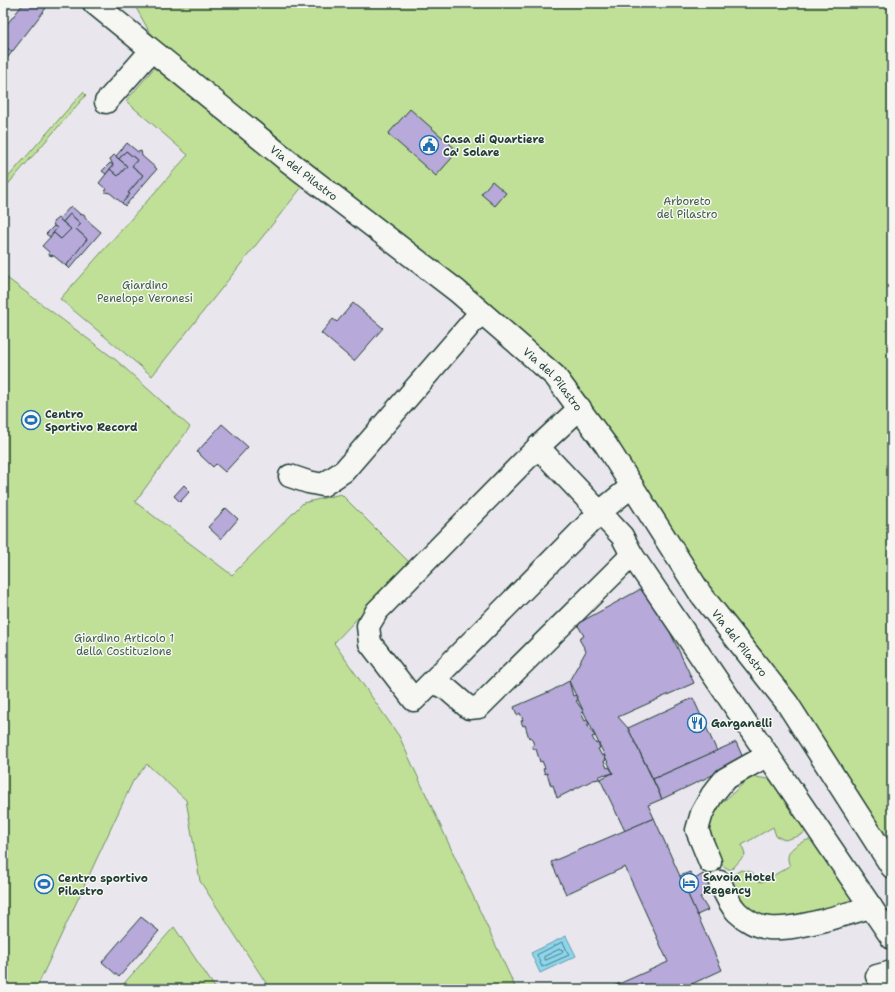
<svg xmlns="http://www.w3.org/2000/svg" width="895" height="992" font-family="'Shantell Sans',sans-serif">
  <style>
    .green { fill: #c0e098; stroke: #708e66 }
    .water { fill: #8dd6ee; stroke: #6199a4 }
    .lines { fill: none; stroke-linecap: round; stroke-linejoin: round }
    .shore { stroke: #4b7a7e; stroke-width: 1 }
    .building { fill: #b7a9d9; stroke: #1f3d34 }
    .minor-casing { stroke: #1f3d34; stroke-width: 25 }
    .minor { stroke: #f6f6f2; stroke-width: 22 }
    .labels { text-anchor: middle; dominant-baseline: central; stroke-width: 3; stroke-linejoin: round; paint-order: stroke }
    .poi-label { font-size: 11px; font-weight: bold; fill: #1f3d34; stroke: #f6f6f2; text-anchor: start }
    .street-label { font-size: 11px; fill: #1f3d34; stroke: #f6f6f2 }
    .park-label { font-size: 11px; fill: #3f5e48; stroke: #f6f6f2 }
  </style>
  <rect width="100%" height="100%" fill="#e9e7ed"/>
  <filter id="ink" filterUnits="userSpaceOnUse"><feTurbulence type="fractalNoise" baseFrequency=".025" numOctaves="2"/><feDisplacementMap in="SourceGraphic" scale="8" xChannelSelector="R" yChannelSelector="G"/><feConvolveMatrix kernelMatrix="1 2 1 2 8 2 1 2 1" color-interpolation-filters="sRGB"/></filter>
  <g filter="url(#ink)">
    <g class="green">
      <polygon points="136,3 892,3 892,845 770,662 712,590 611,435 497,312 159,42 149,31 135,6"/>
      <polygon points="155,67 302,187 152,376 60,299 188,155 126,101"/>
      <polygon points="83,92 86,95 3,190 3,183"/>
      <polygon points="3,275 116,360 190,427 135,502 232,575 303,503 341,494 410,563 334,643 399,736 516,989 267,989 266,983 200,881 186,800 147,764 133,781 36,989 3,989"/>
      <path d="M755,777L768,779L777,783L808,828C803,837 793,837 785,840L776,836L773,827L742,845L745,855L731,870C710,862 699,832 712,813C718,806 726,799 733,793C740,787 746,779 755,777Z"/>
      <path d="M807,840H815L858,902L773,925L739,909L729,877L741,870L752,872L758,881L762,882L790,866C783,852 795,845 807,840Z"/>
      <polygon points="174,927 216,989 119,989"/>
    </g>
    <polygon class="water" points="566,936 576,956 540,973 531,953"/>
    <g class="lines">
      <g class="shore">
        <polygon points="563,942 569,955 542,967 537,955"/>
        <polygon points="560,949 563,950 562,953 546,960 544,960 544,957"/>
      </g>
    </g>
    <g class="building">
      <polygon points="24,3 40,3 46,8 12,52 3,45 3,29"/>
      <polygon points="3,45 12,52 3,63"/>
      <polygon points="410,109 458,151 436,176 388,134"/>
      <polygon points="127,143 138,152 141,151 142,156 157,169 125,206 122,203 130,194 128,193 143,175 132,166 137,160 126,151 119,159 116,156"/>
      <polygon points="126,151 137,160 132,166 143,175 128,193 130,194 122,203 110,193 105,192 106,189 99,183 110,169 118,176 127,166 119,159"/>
      <polygon points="114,155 127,166 118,176 110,169 113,165 110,159"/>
      <polygon points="110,163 113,165 106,174 102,171"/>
      <polygon points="492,181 506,193 495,206 481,194"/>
      <polygon points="71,206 81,215 84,214 86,219 101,232 69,269 66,266 73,257 72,256 87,239 76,229 81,224 70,214 63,222 59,219"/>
      <polygon points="70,214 81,224 76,229 87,239 66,266 54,256 49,255 49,252 42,246 54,233 61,239 71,229 63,222"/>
      <polygon points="58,218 71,229 61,239 53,232 57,228 54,226 53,222"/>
      <polygon points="54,226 57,228 50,237 46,234"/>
      <polygon points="353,303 383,328 354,361 321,333 333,319 337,322"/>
      <polygon points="222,424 248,447 225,472 216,464 213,467 197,452"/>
      <polygon points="184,485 190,491 180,502 174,496"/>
      <polygon points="226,508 238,519 221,539 208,527"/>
      <polygon points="648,585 694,683 618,717 628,728 662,799 648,805 654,818 625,831 600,779 613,773 569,681 586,651 579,639 584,636 577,624"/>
      <polygon points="569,681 573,696 576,695 578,700 576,701 584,712 581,713 585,721 587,720 589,724 587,725 595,736 592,737 596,744 598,743 600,748 598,749 602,756 604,755 606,760 604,761 607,768 609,767 613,773 606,775 605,774 598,777 600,779 593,780 557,798 553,785 551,786 547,773 545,774 543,769 545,768 542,761 540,762 536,749 534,749 532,746 534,745 531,737 529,738 525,725 523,726 521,721 523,720 520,713 517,715 514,707 551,691"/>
      <polygon points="693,698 717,751 653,779 628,728"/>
      <polygon points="736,742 744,760 662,799 653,779"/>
      <polygon points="654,818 722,970 681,989 613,989 612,987 668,962 625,867 566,894 551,862"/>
      <polygon points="690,872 695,879 703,874 712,893 700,897 708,910 697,915 680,876"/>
      <polygon points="141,917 159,931 119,977 102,962"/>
    </g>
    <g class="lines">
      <g class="minor-casing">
        <g id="minor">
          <path id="s1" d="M94,3L288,161L457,291L555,376L606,445L700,593L787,703L892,867"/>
          <polyline points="106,102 151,51"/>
          <polyline points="580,408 538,447 377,611 368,626 370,643 414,700 600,512 632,486"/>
          <polyline points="538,447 622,536 632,555 892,938"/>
          <polyline points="290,476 308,482 323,485 344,471 481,312"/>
          <polyline points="434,682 447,689 469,708 479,707 632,555"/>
          <polyline points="710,862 697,830 702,813 712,795 725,779 768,755"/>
          <path d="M720,882C724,892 729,904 737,912C745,920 757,927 769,928C794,931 845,914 871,907"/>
          <polyline points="877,976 892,972"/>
        </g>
      </g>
      <use href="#minor" class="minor"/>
    </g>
  </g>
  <defs>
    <g id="civic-ring" transform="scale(1)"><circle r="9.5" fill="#f6f6f2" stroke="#1f6fb2" stroke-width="1.5"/><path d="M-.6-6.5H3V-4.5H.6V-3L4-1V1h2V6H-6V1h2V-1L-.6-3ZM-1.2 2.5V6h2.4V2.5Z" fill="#1f6fb2"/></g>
    <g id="stadium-ring" transform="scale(1)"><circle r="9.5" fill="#f6f6f2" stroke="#1f6fb2" stroke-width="1.5"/><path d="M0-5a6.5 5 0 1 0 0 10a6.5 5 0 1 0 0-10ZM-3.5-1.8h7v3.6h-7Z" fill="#1f6fb2"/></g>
    <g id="restaurant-ring" transform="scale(1)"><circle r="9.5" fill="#f6f6f2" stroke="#1f6fb2" stroke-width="1.5"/><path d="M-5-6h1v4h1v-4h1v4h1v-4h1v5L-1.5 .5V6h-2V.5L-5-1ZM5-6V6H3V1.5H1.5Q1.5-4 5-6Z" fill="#1f6fb2"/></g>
    <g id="hotel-ring" transform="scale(1)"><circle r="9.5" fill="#f6f6f2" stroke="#1f6fb2" stroke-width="1.5"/><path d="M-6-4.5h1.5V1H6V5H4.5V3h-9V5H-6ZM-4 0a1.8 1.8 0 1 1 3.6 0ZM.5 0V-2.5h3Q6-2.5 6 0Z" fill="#1f6fb2"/></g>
  </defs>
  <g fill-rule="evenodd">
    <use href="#civic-ring" x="429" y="145"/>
    <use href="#stadium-ring" x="31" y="420"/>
    <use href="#restaurant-ring" x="697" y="723"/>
    <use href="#hotel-ring" x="689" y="883"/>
    <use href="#stadium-ring" x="44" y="884"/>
  </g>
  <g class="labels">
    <g class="poi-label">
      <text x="443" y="139">Casa di Quartiere<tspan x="443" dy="13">Ca' Solare</tspan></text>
      <text x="45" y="414">Centro<tspan x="45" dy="13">Sportivo Record</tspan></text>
      <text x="711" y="723">Garganelli</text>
      <text x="703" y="877">Savoia Hotel<tspan x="703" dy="13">Regency</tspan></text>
      <text x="58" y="878">Centro sportivo<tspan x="58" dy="13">Pilastro</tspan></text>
    </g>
    <g class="street-label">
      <text stroke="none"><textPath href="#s1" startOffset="270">Via del Pilastro</textPath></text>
      <text stroke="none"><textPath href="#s1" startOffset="594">Via del Pilastro</textPath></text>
      <text stroke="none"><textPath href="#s1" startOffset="918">Via del Pilastro</textPath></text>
    </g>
    <g class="park-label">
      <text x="687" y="201">Arboreto<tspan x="687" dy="13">del Pilastro</tspan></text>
      <text x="145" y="285">Giardino<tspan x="145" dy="13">Penelope Veronesi</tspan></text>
      <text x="124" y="638">Giardino Articolo 1<tspan x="124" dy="13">della Costituzione</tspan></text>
    </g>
  </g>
  <rect width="895" height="992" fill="none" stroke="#f6f6f2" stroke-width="16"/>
  <rect x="8" y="8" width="879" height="976" fill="none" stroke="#1f3d34" stroke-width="1.5" filter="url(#ink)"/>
</svg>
